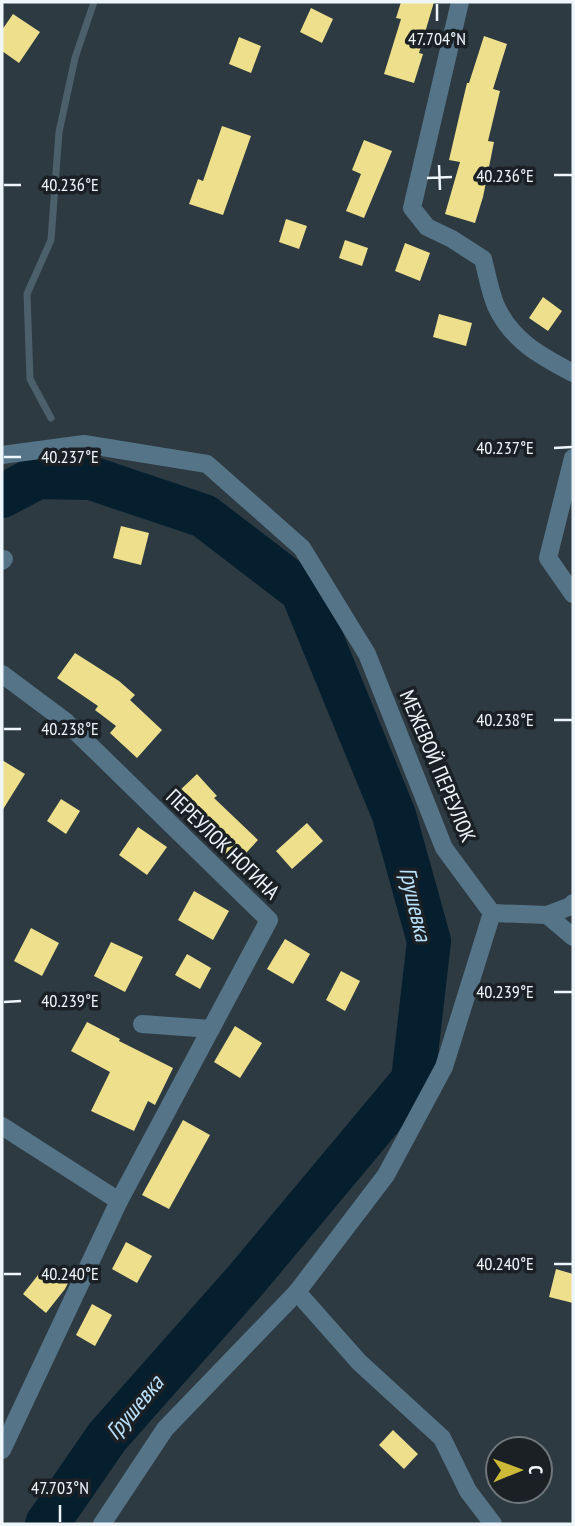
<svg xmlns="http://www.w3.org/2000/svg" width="575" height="1526" font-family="'PT Sans Narrow',sans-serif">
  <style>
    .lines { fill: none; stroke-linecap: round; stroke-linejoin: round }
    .stream { stroke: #4c606c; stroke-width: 7 }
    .river { stroke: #061f2e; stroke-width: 44 }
    .building { fill: #eddf8b }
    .minor { stroke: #557488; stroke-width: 18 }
    .ticks { fill: none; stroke: #eef6fc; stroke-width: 2.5 }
    .labels { text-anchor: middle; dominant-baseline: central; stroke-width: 7; stroke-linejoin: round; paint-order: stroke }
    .street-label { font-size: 21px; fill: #eef6fc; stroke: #1a2024 }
    .water-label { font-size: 23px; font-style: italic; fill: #bbe2fc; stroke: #1a2024 }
    .ticks-label { font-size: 18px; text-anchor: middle; fill: #eef6fc; stroke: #1a2024; stroke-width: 7; stroke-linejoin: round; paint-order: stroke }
  </style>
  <rect width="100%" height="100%" fill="#2d3a42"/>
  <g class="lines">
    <polyline class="stream" points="51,418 30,379 27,294 51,240 59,132 75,58 94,2"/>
    <polyline class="river" points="2,496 38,477 91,478 204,516 302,591 394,815 429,941 413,1080 245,1281 107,1437 47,1524"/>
  </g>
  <g class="building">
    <polygon points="401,2 434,2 419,53 423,54 414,83 384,74 401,19 396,18"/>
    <polygon points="311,8 333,19 322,43 300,32"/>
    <polygon points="13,14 40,32 19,63 2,51 2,30"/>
    <polygon points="484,36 507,44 493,89 500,91 488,141 494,142 483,197 475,223 445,214 460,162 449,160 462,104 467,83 469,83"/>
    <polygon points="239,37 261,46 251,73 229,64"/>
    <polygon points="222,126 251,136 223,215 189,204 198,179 203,181"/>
    <polygon points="364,140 392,151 364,218 346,211 361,174 352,170"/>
    <polygon points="286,219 307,226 299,249 279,242"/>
    <polygon points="345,240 368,248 362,266 339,258"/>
    <polygon points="405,243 430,253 420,281 395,271"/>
    <polygon points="543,297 562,311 548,331 529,318"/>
    <polygon points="439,314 472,323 466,346 433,337"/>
    <polygon points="121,526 149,533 141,565 113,558"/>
    <polygon points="75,653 119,681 135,695 130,700 162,730 137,758 110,733 116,726 95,710 98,706 57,678"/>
    <polygon points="2,760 25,774 2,811"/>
    <polygon points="197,774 217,796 214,798 258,840 233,867 209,844 216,837 176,794"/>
    <polygon points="61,799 80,811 66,834 47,821"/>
    <polygon points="307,823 323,841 292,869 276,851"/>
    <polygon points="138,827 167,847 147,875 119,855"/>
    <polygon points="194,891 229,911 213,940 178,920"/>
    <polygon points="31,928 59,943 42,976 14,961"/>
    <polygon points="285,939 310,954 293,984 267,969"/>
    <polygon points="111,942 143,957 125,992 94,976"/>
    <polygon points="187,954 211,968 200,989 175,975"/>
    <polygon points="341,971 360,981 345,1011 326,1000"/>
    <polygon points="87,1022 120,1039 119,1041 173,1068 155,1105 148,1101 134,1131 91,1111 110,1072 71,1051"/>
    <polygon points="235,1026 262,1043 240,1078 214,1062"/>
    <polygon points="183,1120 210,1135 169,1209 142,1195"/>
    <polygon points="126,1242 152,1256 137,1283 112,1269"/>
    <polygon points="46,1265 68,1283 65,1289 46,1313 23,1294"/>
    <polygon points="556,1269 573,1274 573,1303 549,1297"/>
    <polygon points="92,1304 112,1315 95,1346 76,1335"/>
    <polygon points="393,1430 418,1454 404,1469 379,1445"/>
  </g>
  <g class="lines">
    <g class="minor">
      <path d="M460,2L412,208L427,227L452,239L483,259C487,274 490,292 496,306C512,341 541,356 573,373"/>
      <polyline points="2,455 84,444 207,464 302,548 367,654 444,848 492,913"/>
      <polyline points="573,458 548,558 573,594"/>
      <polyline points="2,561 4,559"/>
      <polyline points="2,674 65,721 269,920 119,1201 2,1450"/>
      <polyline points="492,913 547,915 571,906 573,903"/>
      <polyline points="547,915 573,937"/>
      <polyline points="142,1024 211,1029"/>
      <polyline points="2,1126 119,1201"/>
      <polyline points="297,1292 359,1362 442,1438 468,1491 493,1524"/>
      <polyline points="102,1524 165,1429 297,1292 386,1175 444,1067 492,913"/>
    </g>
  </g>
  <path class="ticks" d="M437,4V21M439,165L440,190M554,175H572M427,178L452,177M4,185H21M554,448L572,447M4,457H21M554,720H572M4,729H21M554,992H572M4,1002L21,1001M554,1264H572M4,1274H21M60,1505V1522"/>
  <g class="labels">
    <g class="street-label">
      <text transform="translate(438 766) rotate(67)">МЕЖЕВОЙ ПЕРЕУЛОК</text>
      <text transform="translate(223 844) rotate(44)">ПЕРЕУЛОК НОГИНА</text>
    </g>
    <g class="water-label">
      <text transform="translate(416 904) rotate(77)">Грушевка</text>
      <text transform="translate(134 1407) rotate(-50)">Грушевка</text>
    </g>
  </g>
  <g class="ticks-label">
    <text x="437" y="45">47.704°N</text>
    <text x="505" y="182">40.236°E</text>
    <text x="70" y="191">40.236°E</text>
    <text x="505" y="454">40.237°E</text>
    <text x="70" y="463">40.237°E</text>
    <text x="505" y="726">40.238°E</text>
    <text x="70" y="735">40.238°E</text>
    <text x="505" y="998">40.239°E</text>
    <text x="70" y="1007">40.239°E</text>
    <text x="505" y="1270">40.240°E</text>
    <text x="70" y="1280">40.240°E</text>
    <text x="60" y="1494">47.703°N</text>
  </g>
  <rect width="575" height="1526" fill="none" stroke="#eef6fc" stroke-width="7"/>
  <g transform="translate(519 1470) rotate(89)"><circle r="33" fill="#1a2024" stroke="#6f767a" stroke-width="2"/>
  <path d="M0-5L12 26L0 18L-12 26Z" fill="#ccb938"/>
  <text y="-10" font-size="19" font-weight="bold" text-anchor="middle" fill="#eef6fc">С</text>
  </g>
</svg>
